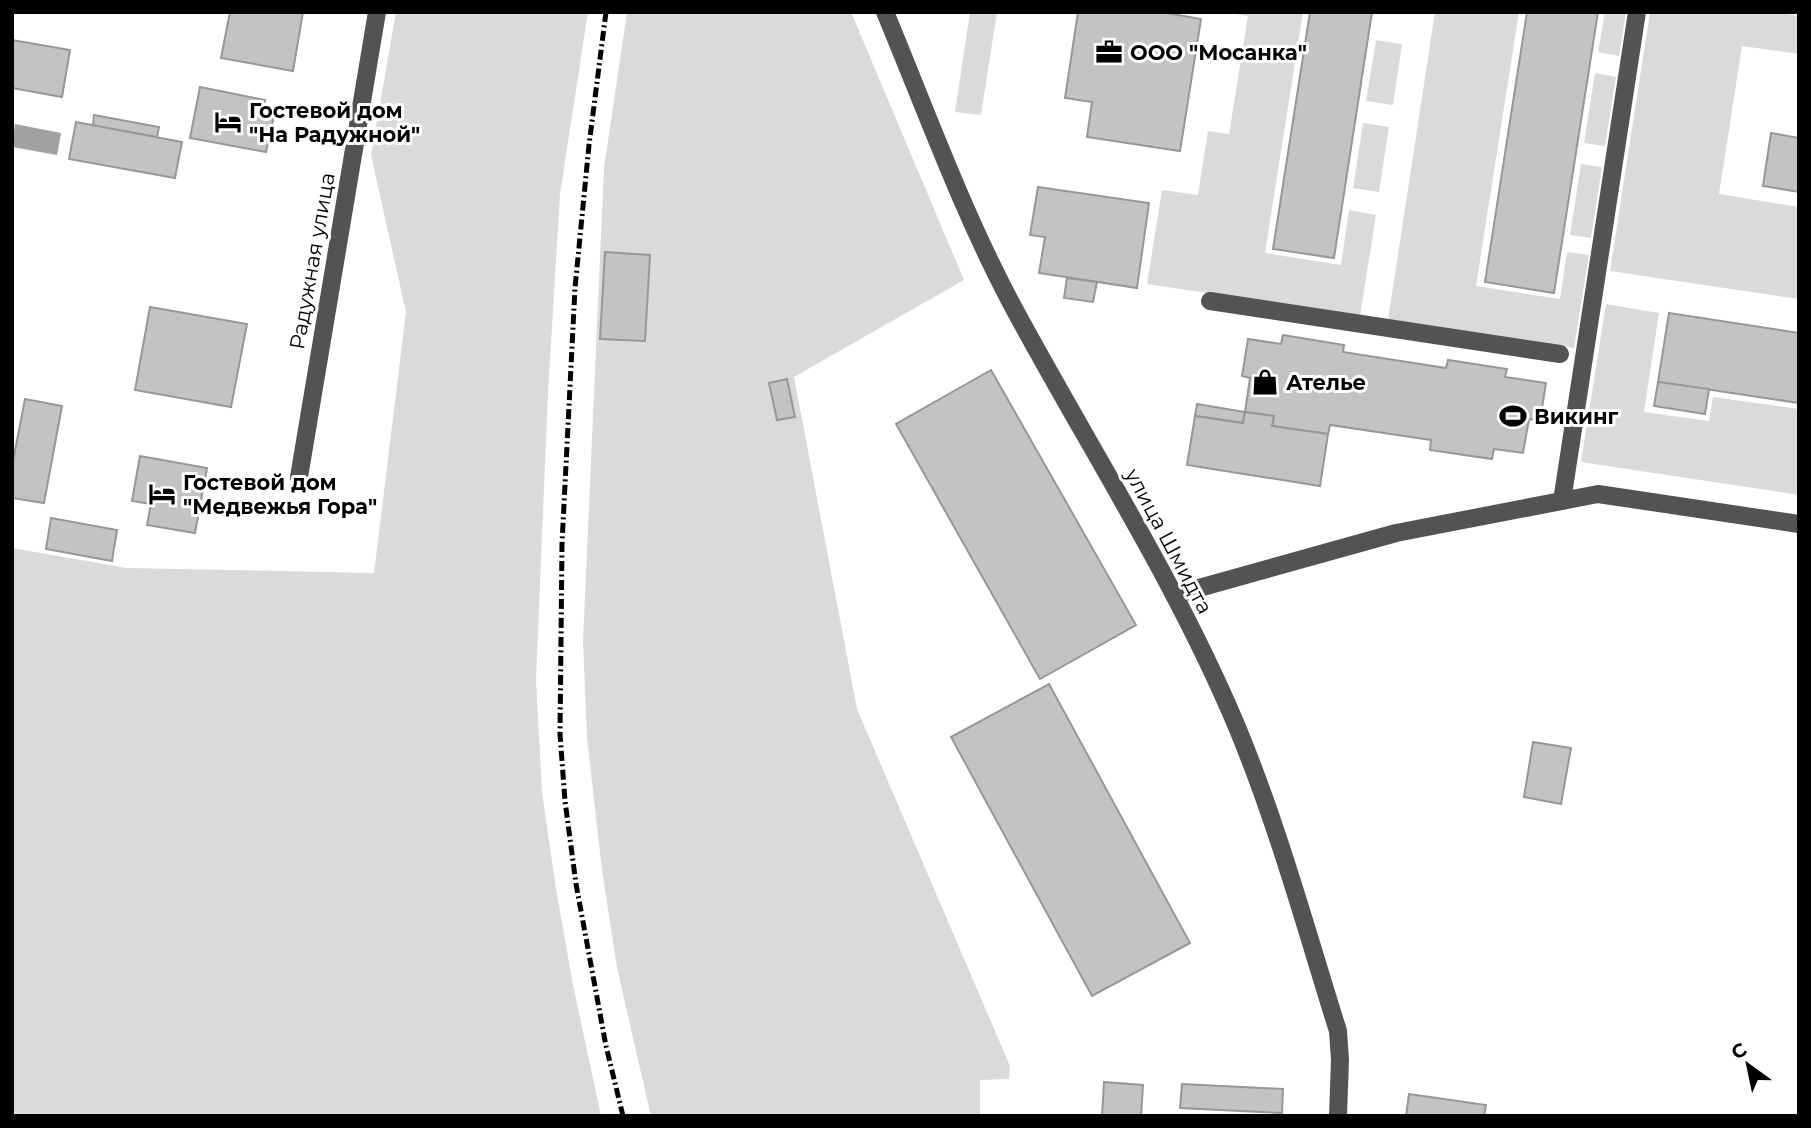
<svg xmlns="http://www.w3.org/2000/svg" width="1811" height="1128" font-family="Montserrat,sans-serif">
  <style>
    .green { fill: #dadada }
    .water { fill: #a1a1a1 }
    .building { fill: #c3c3c3; stroke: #979797; stroke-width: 2 }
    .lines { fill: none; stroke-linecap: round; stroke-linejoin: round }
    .minor { stroke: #535353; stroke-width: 18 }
    .rail { stroke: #000; stroke-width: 5; stroke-dasharray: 10 3.5 2 3.5; stroke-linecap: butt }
    .labels { text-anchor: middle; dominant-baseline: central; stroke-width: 6; stroke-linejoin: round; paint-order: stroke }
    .poi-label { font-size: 21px; font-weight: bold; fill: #000; stroke: #fff; text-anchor: start }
    .street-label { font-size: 21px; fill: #000; stroke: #fff }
  </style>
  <rect width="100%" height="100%" fill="#fff"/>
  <g class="green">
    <polygon points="396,12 588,12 560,194 548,393 536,680 542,792 556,889 573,985 601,1116 12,1116 12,548 127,568 374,573 406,312 371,155"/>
    <polygon points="627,12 851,12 964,280 794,377 857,709 1010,1066 1009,1079 980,1080 980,1116 651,1116 617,968 602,870 587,738 583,641 604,168"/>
    <polygon points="970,12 997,12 981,115 955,112"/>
    <polygon points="1224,12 1303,12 1265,253 1341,265 1349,210 1376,215 1360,316 1147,284 1162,190 1198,195 1208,131 1229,134 1248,16"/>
    <polygon points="1435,12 1519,12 1476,286 1560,299 1567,252 1589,255 1574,348 1388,320"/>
    <polygon points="1605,12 1626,12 1619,56 1598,52"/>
    <polygon points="1650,12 1775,12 1799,16 1799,54 1742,46 1719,194 1799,207 1799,299 1610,271"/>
    <polygon points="1376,40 1402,44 1393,105 1366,101"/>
    <polygon points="1595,73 1616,77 1605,146 1584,143"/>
    <polygon points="1363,123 1389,127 1379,192 1353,188"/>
    <polygon points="1581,164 1602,167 1591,238 1570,235"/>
    <polygon points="1606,304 1659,313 1644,412 1709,421 1713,397 1799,409 1799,495 1581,462"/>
  </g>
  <polygon class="water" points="15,124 61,133 57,155 12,147"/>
  <g class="building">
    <polygon points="230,12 303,12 293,71 221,58"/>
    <polygon points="1078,12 1161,12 1201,19 1180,151 1087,137 1092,102 1065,98"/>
    <polygon points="1310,12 1372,12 1334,258 1273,249"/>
    <polygon points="1527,12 1598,12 1554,293 1485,282"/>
    <polygon points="12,40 70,50 62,97 12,88"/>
    <polygon points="200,87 265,100 263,109 275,111 266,152 190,138"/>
    <polygon points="94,115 159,127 157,137 93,126"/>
    <polygon points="76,122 182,142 175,178 69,159"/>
    <polygon points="1771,133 1799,138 1799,192 1763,186"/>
    <polygon points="1038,187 1149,203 1137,288 1039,273 1045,237 1030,235"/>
    <polygon points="605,252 650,255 645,341 600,339"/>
    <polygon points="1067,278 1097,282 1093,302 1064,298"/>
    <polygon points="150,307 247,324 231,407 135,390"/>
    <polygon points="1669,313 1799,333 1799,403 1658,382"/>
    <polygon points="1283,335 1344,345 1343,352 1446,368 1448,360 1507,369 1505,377 1546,383 1540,421 1529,419 1523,453 1494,449 1492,459 1430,450 1431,440 1330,425 1328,434 1272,426 1274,416 1245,412 1250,378 1242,376 1248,339 1281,344"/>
    <polygon points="991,370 1136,625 1040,679 896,424"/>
    <polygon points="787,379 795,417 777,420 769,383"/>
    <polygon points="1658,382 1709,389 1705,414 1654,406"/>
    <polygon points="25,399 62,406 44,503 12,498 12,466"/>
    <polygon points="1197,404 1245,412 1243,423 1195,416"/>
    <polygon points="1245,412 1274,416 1272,426 1328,434 1320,486 1187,465 1195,416 1243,423"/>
    <polygon points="140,456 207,468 195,533 147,525 151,504 132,501"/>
    <polygon points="51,518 117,530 112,561 46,549"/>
    <polygon points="1049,684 1190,943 1092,996 951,737"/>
    <polygon points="1533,742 1571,748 1561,804 1524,797"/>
    <polygon points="1104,1082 1143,1085 1141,1116 1102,1116"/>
    <polygon points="1182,1084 1283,1089 1282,1113 1180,1108"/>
    <polygon points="1409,1094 1486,1105 1484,1116 1406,1116"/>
  </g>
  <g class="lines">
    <g class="minor">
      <path d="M885,12C925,108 961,208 1010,301C1086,443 1175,579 1237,727C1278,826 1306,929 1338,1031L1340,1060L1338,1116"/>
      <polyline points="1210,301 1560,354"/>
      <polyline points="299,477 377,12"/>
      <polyline points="1562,501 1637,12"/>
      <polyline points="1174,595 1396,533 1598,494 1799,524"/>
    </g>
    <polyline class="rail" points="606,12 589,145 575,288 562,544 560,734 565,801 576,884 606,1046 623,1116"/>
  </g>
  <defs>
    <g id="office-bare" transform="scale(2.1)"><path d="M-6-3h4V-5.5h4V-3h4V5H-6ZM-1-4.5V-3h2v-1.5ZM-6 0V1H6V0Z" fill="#000" stroke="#fff" stroke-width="2.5" paint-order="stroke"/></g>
    <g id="hotel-bare" transform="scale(2.1)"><path d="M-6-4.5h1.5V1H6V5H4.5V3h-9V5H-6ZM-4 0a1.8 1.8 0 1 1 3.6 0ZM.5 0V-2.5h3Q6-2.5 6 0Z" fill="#000" stroke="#fff" stroke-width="2.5" paint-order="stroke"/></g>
    <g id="shop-bare" transform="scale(2.1)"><path d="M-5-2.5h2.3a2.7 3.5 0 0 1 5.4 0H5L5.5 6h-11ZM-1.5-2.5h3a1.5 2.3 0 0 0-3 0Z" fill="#000" stroke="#fff" stroke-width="2.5" paint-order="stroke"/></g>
    <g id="stadium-bare" transform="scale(2.1)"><path d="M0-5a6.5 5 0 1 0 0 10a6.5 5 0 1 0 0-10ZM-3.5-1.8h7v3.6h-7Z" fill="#000" stroke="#fff" stroke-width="2.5" paint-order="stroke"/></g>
  </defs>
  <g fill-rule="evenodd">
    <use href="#office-bare" x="1109" y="52"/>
    <use href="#hotel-bare" x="228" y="122"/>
    <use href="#shop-bare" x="1265" y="382"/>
    <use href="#stadium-bare" x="1513" y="416"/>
    <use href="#hotel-bare" x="162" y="494"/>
  </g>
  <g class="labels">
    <g class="poi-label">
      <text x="1130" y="52">ООО "Мосанка"</text>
      <text x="249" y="110">Гостевой дом<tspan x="249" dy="24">"На Радужной"</tspan></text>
      <text x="1286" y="382">Ателье</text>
      <text x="1534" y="416">Викинг</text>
      <text x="183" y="482">Гостевой дом<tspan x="183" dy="24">"Медвежья Гора"</tspan></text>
    </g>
    <g class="street-label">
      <text transform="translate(312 261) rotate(-80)">Радужная улица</text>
      <text transform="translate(1169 541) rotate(62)">улица Шмидта</text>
    </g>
  </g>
  <rect width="1811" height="1128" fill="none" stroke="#000000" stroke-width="28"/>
  <g transform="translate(1748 1065) rotate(327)" stroke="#ffffff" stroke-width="5" paint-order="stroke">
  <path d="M0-5L12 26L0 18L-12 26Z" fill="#000000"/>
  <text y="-10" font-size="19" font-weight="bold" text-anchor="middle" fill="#000000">С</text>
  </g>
</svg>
